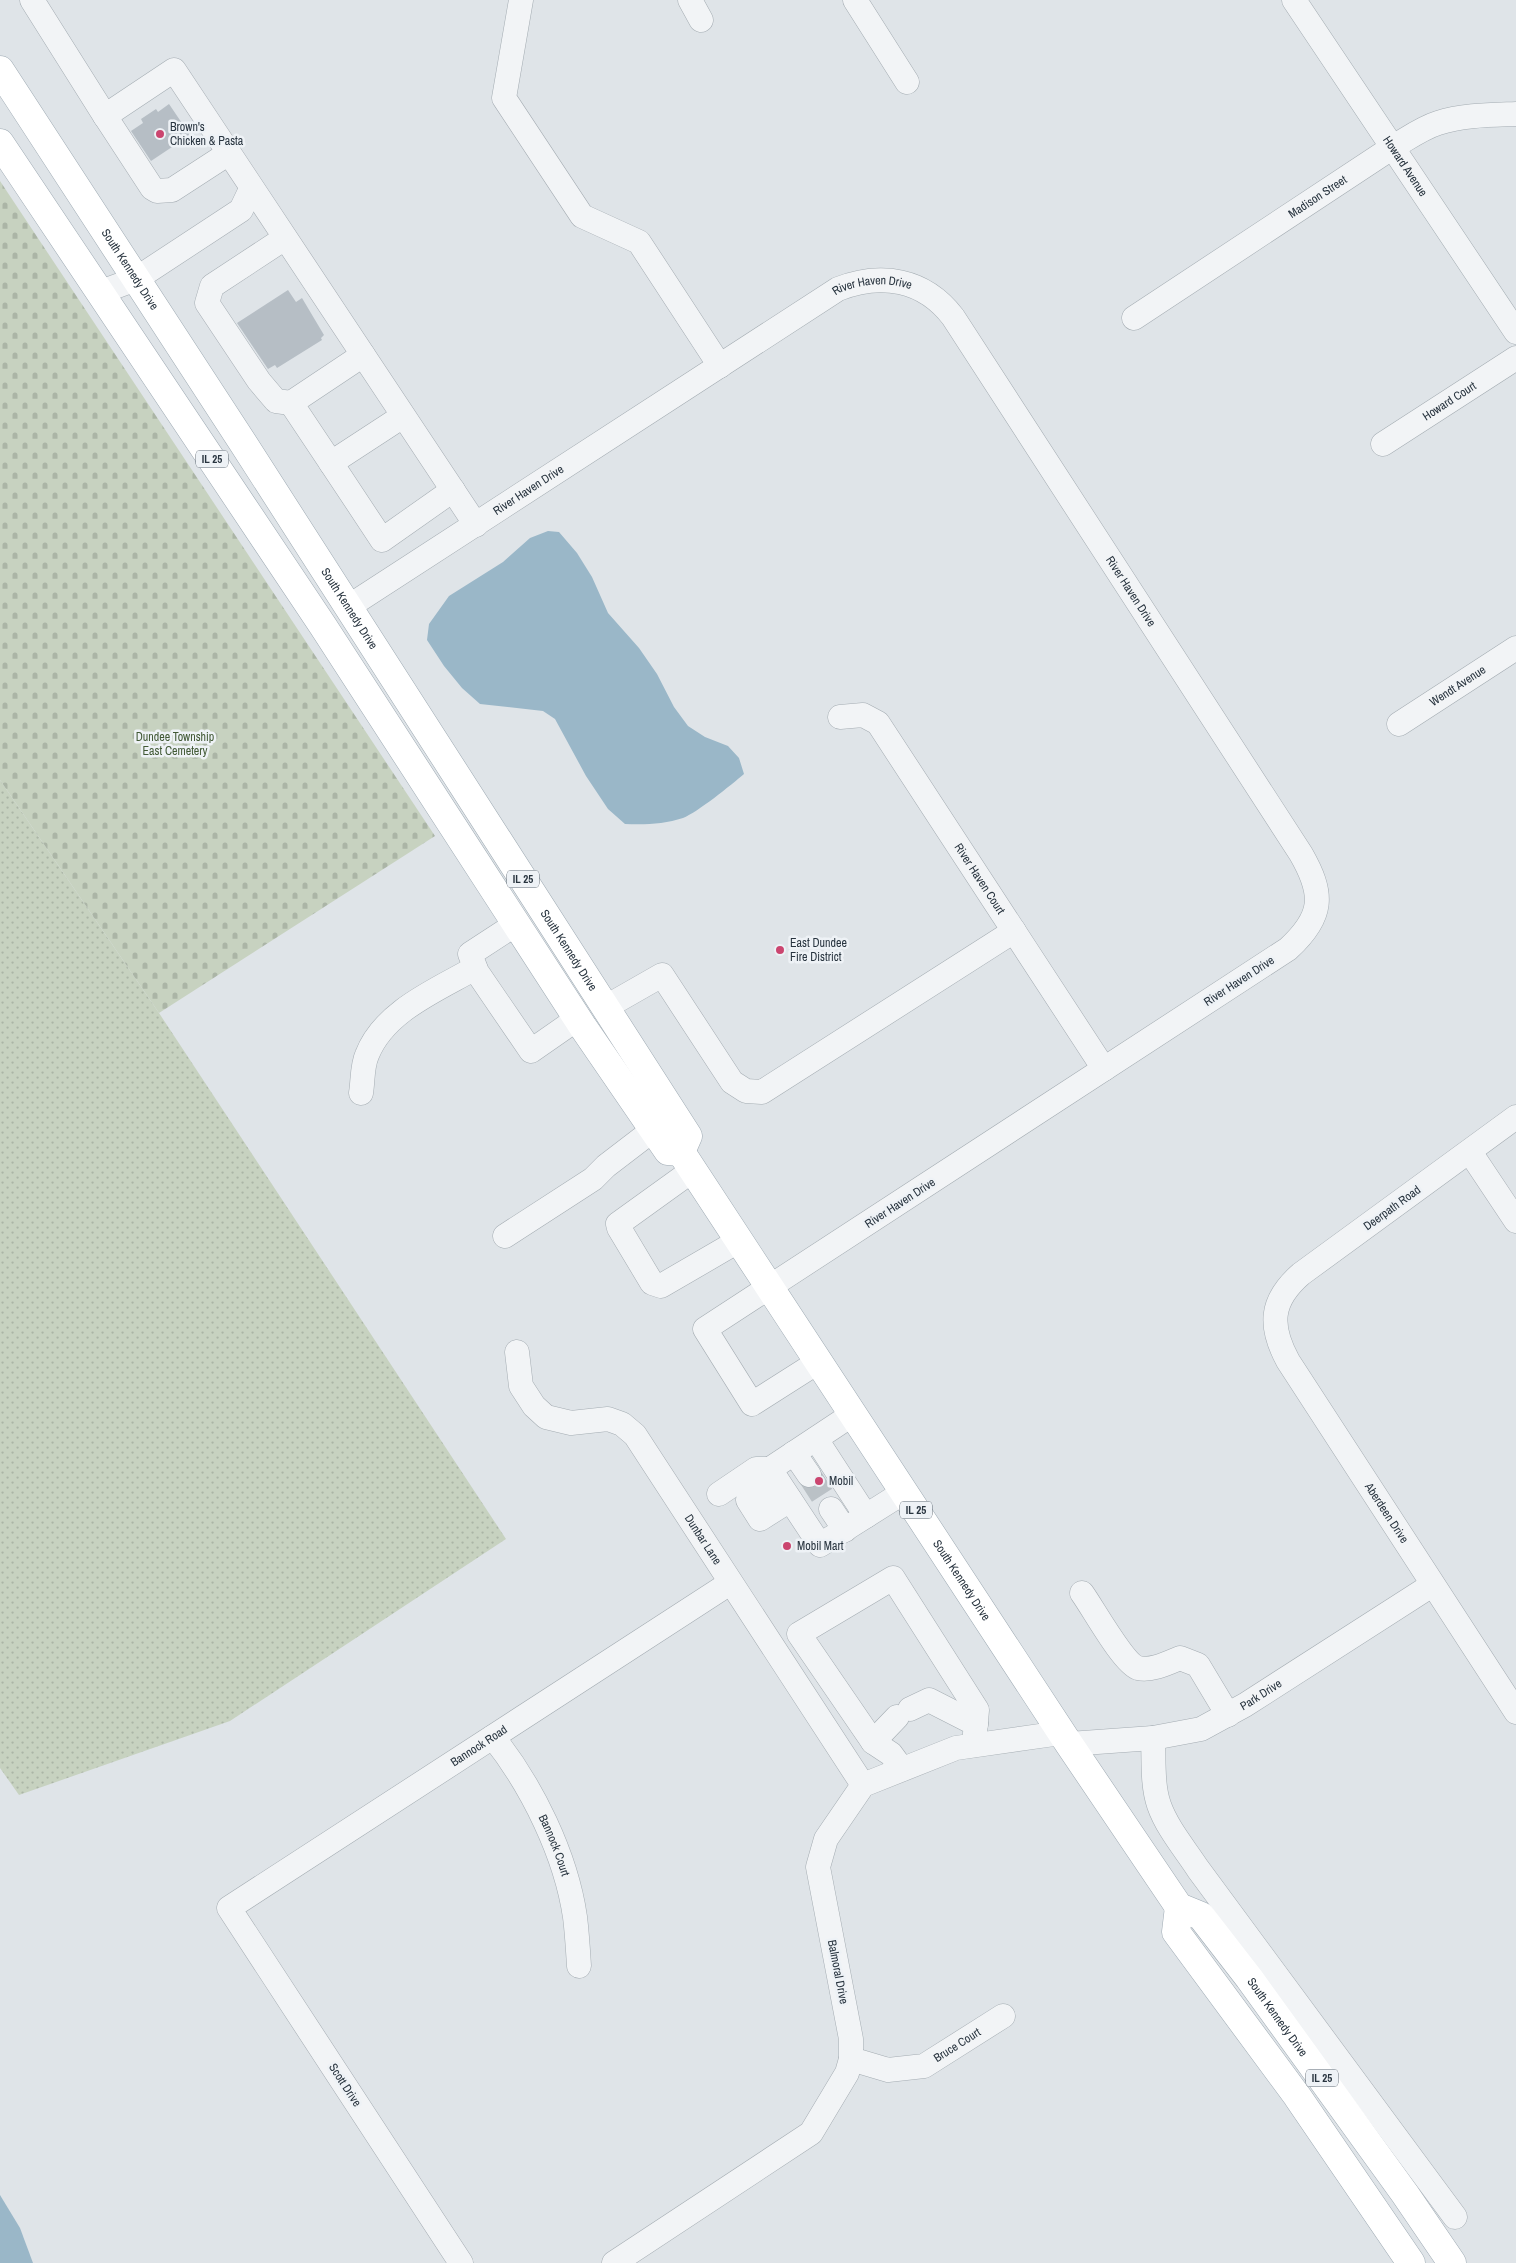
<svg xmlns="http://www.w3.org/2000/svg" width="1516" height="2263" font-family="'Archivo Narrow',sans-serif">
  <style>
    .grass { fill: url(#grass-dots) }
    .cemetery { fill: url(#cemetery-stones) }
    .water { fill: #9ab7c8 }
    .building { fill: #b6bec5 }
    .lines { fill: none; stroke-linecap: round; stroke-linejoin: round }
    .minor-tunnel { stroke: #bac1c6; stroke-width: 24; stroke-dasharray: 24 12; stroke-linecap: butt }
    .minor-casing { stroke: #a4acb2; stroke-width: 25 }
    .major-casing { stroke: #9eaab3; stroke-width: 29 }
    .minor { stroke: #f2f4f6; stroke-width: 24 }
    .major { stroke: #fff; stroke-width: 28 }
    .poi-dot { fill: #cb456f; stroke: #eef2f6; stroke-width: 2 }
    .labels { text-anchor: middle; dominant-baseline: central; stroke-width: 5; stroke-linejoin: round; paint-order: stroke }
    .shield { fill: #eef2f6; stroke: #636d76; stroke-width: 1 }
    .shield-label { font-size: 11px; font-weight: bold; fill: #28343f }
    .poi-label { font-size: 12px; fill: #28343f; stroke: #eef2f6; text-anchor: start }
    .street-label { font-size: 12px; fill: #28343f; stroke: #eef2f6 }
    .park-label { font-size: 12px; fill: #425a36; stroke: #eef2f6 }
  </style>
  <defs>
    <pattern id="grass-dots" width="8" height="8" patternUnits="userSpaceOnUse" patternTransform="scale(1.25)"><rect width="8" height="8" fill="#c7d2c0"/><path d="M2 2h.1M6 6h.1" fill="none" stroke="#abb5a6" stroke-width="1.8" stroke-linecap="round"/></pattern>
    <pattern id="cemetery-stones" width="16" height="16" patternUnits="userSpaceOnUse" patternTransform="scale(1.25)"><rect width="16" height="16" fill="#c7d2c0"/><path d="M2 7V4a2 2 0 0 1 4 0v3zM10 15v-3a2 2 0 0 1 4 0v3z" fill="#abb5a6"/></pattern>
  </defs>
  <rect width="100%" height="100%" fill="#dfe4e8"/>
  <polygon class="grass" points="0,780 159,1013 506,1539 230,1721 19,1795 0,1768"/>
  <polygon class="cemetery" points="0,181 435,836 159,1013 0,780"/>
  <g class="water">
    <path d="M548,531L559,532L577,553L592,577L608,613L639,648L657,674L674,707L688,726L705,737L728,746L739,758L744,774C731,785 698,812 683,818C665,824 645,825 625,824L608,809L586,776L555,719L543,711L480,704L462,688L444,666L427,640L429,624L449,596L503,562L530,538Z"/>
    <polygon points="0,2195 20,2228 33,2263 0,2263"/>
  </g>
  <g class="building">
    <polygon points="169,104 190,135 151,161 131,131 143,123 141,119 156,109 158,112"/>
    <polygon points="288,290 296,302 302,298 324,335 321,338 322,340 277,368 275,365 268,369 237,323"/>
  </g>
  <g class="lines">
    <polyline class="minor-tunnel" points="809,1475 831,1509"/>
    <g class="minor-casing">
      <g id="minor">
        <polyline points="32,0 105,116 174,70 476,525"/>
        <polyline points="521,0 504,98 582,216 639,242 720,366"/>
        <polyline points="690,0 701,20"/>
        <polyline points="855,0 907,82"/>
        <path id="s1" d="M1294,0L1516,332"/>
        <polyline points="105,116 152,188 157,191 172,190 229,153"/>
        <polyline points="285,238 212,286 207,303 259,381 276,401 291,403"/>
        <polyline points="101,292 136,279 241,210 251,189"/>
        <path id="s2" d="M1134,318L1393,147C1407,139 1422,128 1438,123C1463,115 1490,115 1516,114"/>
        <polyline points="403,416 331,463 382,540 453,490"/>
        <path id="s3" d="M1383,444L1516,358"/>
        <polyline points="331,463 291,403 363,355"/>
        <path id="s4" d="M348,607L838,289C881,272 924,279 953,317L1301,854C1324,894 1324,916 1288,949L705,1329L752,1404L818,1362"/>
        <path id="s5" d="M840,717L863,715L878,723L1104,1069"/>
        <path id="s6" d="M1399,724L1516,648"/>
        <polyline points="516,924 470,954 477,972 531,1051 577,1019"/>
        <polyline points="606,1007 662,975 732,1082 746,1091 762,1092 1014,931"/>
        <path d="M361,1093C363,1081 362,1066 367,1055C384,1011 437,990 475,968"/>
        <path id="s7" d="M1516,1117L1301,1274C1270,1301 1269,1326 1288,1361L1516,1712"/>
        <polyline points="1470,1152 1516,1221"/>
        <polyline points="693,1170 618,1224 619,1228 652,1283 661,1286 740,1240"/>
        <polyline points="505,1236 593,1179 606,1166 653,1130"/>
        <path id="s8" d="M517,1352L521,1386L534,1406L546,1417L571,1423L608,1419L622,1424L635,1435L863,1785"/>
        <polyline points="853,1414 770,1469 820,1545 904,1492"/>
        <polyline points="816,1439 866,1516"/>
        <polyline points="794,1453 809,1475"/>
        <polyline points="777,1481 748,1500 760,1519 790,1500"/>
        <polyline points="719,1494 756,1469 770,1469"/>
        <polyline points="831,1509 845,1530"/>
        <path d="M1082,1593C1093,1608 1123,1663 1138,1668C1152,1671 1168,1663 1180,1658L1198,1665L1228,1715"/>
        <polyline points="910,1709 929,1700 976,1724"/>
        <path id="s9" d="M493,1737C532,1786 566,1855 575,1917C577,1933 578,1950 579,1966"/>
        <path d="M1153,1738C1154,1760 1152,1785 1159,1805C1167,1828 1185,1849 1198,1869L1455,2217"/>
        <polyline points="873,1742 897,1717"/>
        <path id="s10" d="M1069,1744L1153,1738L1201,1729L1245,1705L1432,1585"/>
        <polyline points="902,1769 891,1754 873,1742 799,1634 893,1578 977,1710 974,1745"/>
        <path id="s11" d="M851,2059L888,2070L924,2066L1003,2016"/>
        <path id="s12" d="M461,2263L229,1908L730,1583"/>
        <polyline points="614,2263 811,2133 847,2073 851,2059 851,2039 818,1867 826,1839 863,1785 956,1748 1061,1733"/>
      </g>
    </g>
    <g class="major-casing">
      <g id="major">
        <path id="s13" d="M0,70L243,443L688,1136L681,1152"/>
        <polyline points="0,143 323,626 583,1027 668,1151 681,1152"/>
        <path id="s14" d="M681,1152L1069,1744L1179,1907L1201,1916L1249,1978L1405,2194L1452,2263"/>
        <polyline points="1179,1907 1176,1932 1297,2096 1411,2263"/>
      </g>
    </g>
    <use href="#minor" class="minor"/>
    <use href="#major" class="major"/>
  </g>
  <g class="poi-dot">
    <circle cx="160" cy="134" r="5"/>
    <circle cx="780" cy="950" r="5"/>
    <circle cx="819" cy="1481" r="5"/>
    <circle cx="787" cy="1546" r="5"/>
  </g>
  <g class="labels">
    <g class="shield">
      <rect x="196" y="450.5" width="32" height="17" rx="4"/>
      <rect x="507" y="870.5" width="32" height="17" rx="4"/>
      <rect x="900" y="1501.5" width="32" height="17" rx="4"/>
      <rect x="1306" y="2069.5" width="32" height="17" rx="4"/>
    </g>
    <g class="shield-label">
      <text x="212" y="459">IL 25</text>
      <text x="523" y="879">IL 25</text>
      <text x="916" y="1510">IL 25</text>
      <text x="1322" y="2078">IL 25</text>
    </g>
    <g class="poi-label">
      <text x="170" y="127">Brown's<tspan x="170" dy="14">Chicken &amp; Pasta</tspan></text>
      <text x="790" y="943">East Dundee<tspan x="790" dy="14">Fire District</tspan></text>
      <text x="829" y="1481">Mobil</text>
      <text x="797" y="1546">Mobil Mart</text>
    </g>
    <g class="street-label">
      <text stroke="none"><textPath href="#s1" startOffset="200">Howard Avenue</textPath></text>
      <text stroke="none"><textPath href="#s2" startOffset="220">Madison Street</textPath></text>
      <text stroke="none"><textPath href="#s13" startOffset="238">South Kennedy Drive</textPath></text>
      <text stroke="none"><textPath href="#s4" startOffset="619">River Haven Drive</textPath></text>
      <text stroke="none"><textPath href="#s3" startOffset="79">Howard Court</textPath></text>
      <text stroke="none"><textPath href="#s4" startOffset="215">River Haven Drive</textPath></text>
      <text stroke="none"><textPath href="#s4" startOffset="1039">River Haven Drive</textPath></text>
      <text stroke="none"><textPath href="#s13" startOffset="642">South Kennedy Drive</textPath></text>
      <text stroke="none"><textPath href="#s6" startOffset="70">Wendt Avenue</textPath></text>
      <text stroke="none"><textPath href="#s5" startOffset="226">River Haven Court</textPath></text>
      <text stroke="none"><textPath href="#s13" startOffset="1048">South Kennedy Drive</textPath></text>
      <text transform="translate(1239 981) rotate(-33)">River Haven Drive</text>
      <text transform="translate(900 1203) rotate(-33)">River Haven Drive</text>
      <text transform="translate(1392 1208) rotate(-36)">Deerpath Road</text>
      <text stroke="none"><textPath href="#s7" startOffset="545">Aberdeen Drive</textPath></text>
      <text stroke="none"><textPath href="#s8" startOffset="294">Dunbar Lane</textPath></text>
      <text stroke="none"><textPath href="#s14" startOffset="512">South Kennedy Drive</textPath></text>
      <text stroke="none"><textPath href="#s10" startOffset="202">Park Drive</textPath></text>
      <text stroke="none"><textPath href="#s12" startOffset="722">Bannock Road</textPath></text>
      <text stroke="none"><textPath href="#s9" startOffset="125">Bannock Court</textPath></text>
      <text transform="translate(838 1972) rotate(79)">Balmoral Drive</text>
      <text stroke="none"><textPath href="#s14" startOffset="1055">South Kennedy Drive</textPath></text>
      <text stroke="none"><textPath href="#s11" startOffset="114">Bruce Court</textPath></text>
      <text transform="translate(345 2085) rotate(57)">Scott Drive</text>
    </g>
    <g class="park-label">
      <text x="175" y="737">Dundee Township<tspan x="175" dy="14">East Cemetery</tspan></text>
    </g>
  </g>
</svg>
